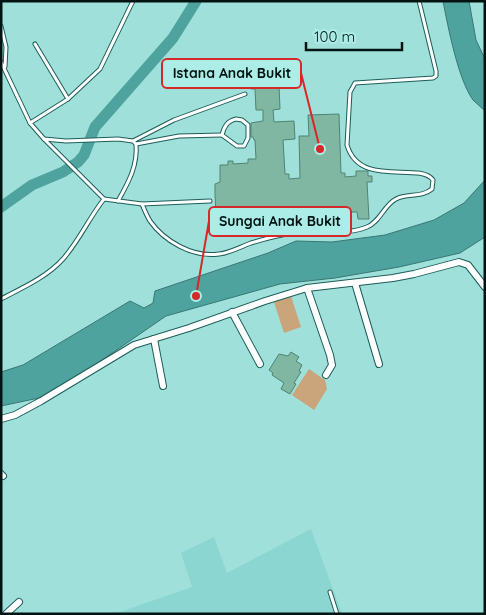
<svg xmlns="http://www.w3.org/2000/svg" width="486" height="615" font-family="Quicksand,sans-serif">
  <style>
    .built { fill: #8bd6d0 }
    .green { fill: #caa47a }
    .water { fill: #4ea39e; stroke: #377874 }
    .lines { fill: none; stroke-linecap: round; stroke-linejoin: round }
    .river { stroke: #4ea39e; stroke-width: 11 }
    .building { fill: #80b7a3; stroke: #4e8471 }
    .lane-casing { stroke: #1c5d5a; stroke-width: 5 }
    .street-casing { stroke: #1c5d5a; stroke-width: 8 }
    .lane { stroke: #fff; stroke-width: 3 }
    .street { stroke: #fff; stroke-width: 6 }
    .leader { fill: none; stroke: #d62828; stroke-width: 2 }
    .callout-dot { fill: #d62828; stroke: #adede7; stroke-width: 2 }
    .callout { fill: #adede7; stroke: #d62828; stroke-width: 2 }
    .callout-label { font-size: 14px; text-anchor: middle; font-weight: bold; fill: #001413 }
  </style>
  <rect width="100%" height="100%" fill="#a0e0da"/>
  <polygon class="built" points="311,529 342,614 114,614 192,587 181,553 214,537 227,573"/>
  <g class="green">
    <polygon points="289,290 301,327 284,333 272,296"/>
    <polygon points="309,369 325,380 327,389 314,410 292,395"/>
  </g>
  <g class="water">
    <path d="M443,1H469L476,40L485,59V111C481,107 477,104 473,100C458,79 448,27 443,1Z"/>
    <polygon points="485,180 485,237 460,253 399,267 335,278 280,284 166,316 76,378 39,398 1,406 1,372 23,365 130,301 144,308 153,303 155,291 268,253 296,241 332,242 385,235 434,220 464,203"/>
  </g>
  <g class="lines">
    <polyline class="river" points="1,207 32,185 63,172 78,162 84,155 95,127 173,38 196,1"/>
  </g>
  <g class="building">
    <polygon points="289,63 290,85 279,85 280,109 273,110 274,122 294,121 295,139 283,140 285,174 289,174 289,179 300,178 299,136 309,136 308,115 339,114 341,173 345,173 345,177 356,176 356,171 368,171 368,176 372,176 372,182 367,182 369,219 358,219 357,212 344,212 344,216 338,216 338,220 311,221 311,216 302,216 302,214 290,214 290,221 280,221 280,224 278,224 278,231 255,231 255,234 249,235 249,231 221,231 220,214 216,215 215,194 215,184 220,182 220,165 228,165 228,161 233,161 233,164 248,163 248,159 256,159 255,140 254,140 253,137 251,137 251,123 263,121 263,110 256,110 255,89 251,89 250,64"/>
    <polygon points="291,352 299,357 296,361 302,365 299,371 301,372 294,383 296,384 290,394 281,389 284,383 272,375 273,373 269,370 279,354 288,356"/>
  </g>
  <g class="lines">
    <g class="lane-casing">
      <g id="lane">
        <polyline points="1,26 6,47 5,67"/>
        <polyline points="35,44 68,99"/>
        <polyline points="1,62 30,123 44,139 66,141 118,139 133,141 174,120 245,94"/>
        <path d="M236,119L242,120L248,125V138L244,146H237L222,135C224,127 227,121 236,119Z"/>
        <polyline points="30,123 68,99 100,69 133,1"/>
        <polyline points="44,139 104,199 142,204 210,201"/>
        <polyline points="136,144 179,136 222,135"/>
        <path d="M118,201C128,183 138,166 136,144L133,141"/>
        <path d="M142,204C144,209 147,216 150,221C164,241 193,258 219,254C230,253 240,247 251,243C267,238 285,234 303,231C323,228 346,236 367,227C380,222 384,205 396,199C408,193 421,198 432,189L433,180C419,161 360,189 347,145L350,92L355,83L433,78L436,76V71L419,1"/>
        <path d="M1,299C22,288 47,277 63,259C79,241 89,218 104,199"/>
        <polyline points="330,592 337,614"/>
      </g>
    </g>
    <g class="street-casing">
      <g id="street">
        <polyline points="355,283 379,364"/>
        <polyline points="307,288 330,355 332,365 326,375"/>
        <polyline points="232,312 260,364"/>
        <polyline points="154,339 163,386"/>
        <polyline points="1,419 15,415 41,401 134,345 189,328 265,301 307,288 393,278 414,274 459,262 468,265 485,287"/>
        <polyline points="1,474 3,476"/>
        <polyline points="6,614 19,602"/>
      </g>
    </g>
    <use href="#lane" class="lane"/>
    <use href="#street" class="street"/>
  </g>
  <path class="leader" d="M320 149L301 73M196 296L209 221"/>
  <g class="callout-dot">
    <circle cx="320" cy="149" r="5"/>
    <circle cx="196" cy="296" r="5"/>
  </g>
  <g class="callout">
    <rect x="162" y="59" width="139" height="29" rx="5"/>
    <rect x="209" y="207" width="142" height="29" rx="5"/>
  </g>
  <g class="callout-label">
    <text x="232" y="78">Istana Anak Bukit</text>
    <text x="280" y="226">Sungai Anak Bukit</text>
  </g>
  <rect width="486" height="615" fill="none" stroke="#001413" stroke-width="5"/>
  <path d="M306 42v8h96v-8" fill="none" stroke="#001413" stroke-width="2.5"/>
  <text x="314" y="42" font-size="15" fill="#001413" stroke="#adede7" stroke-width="4" paint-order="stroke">100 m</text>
</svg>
